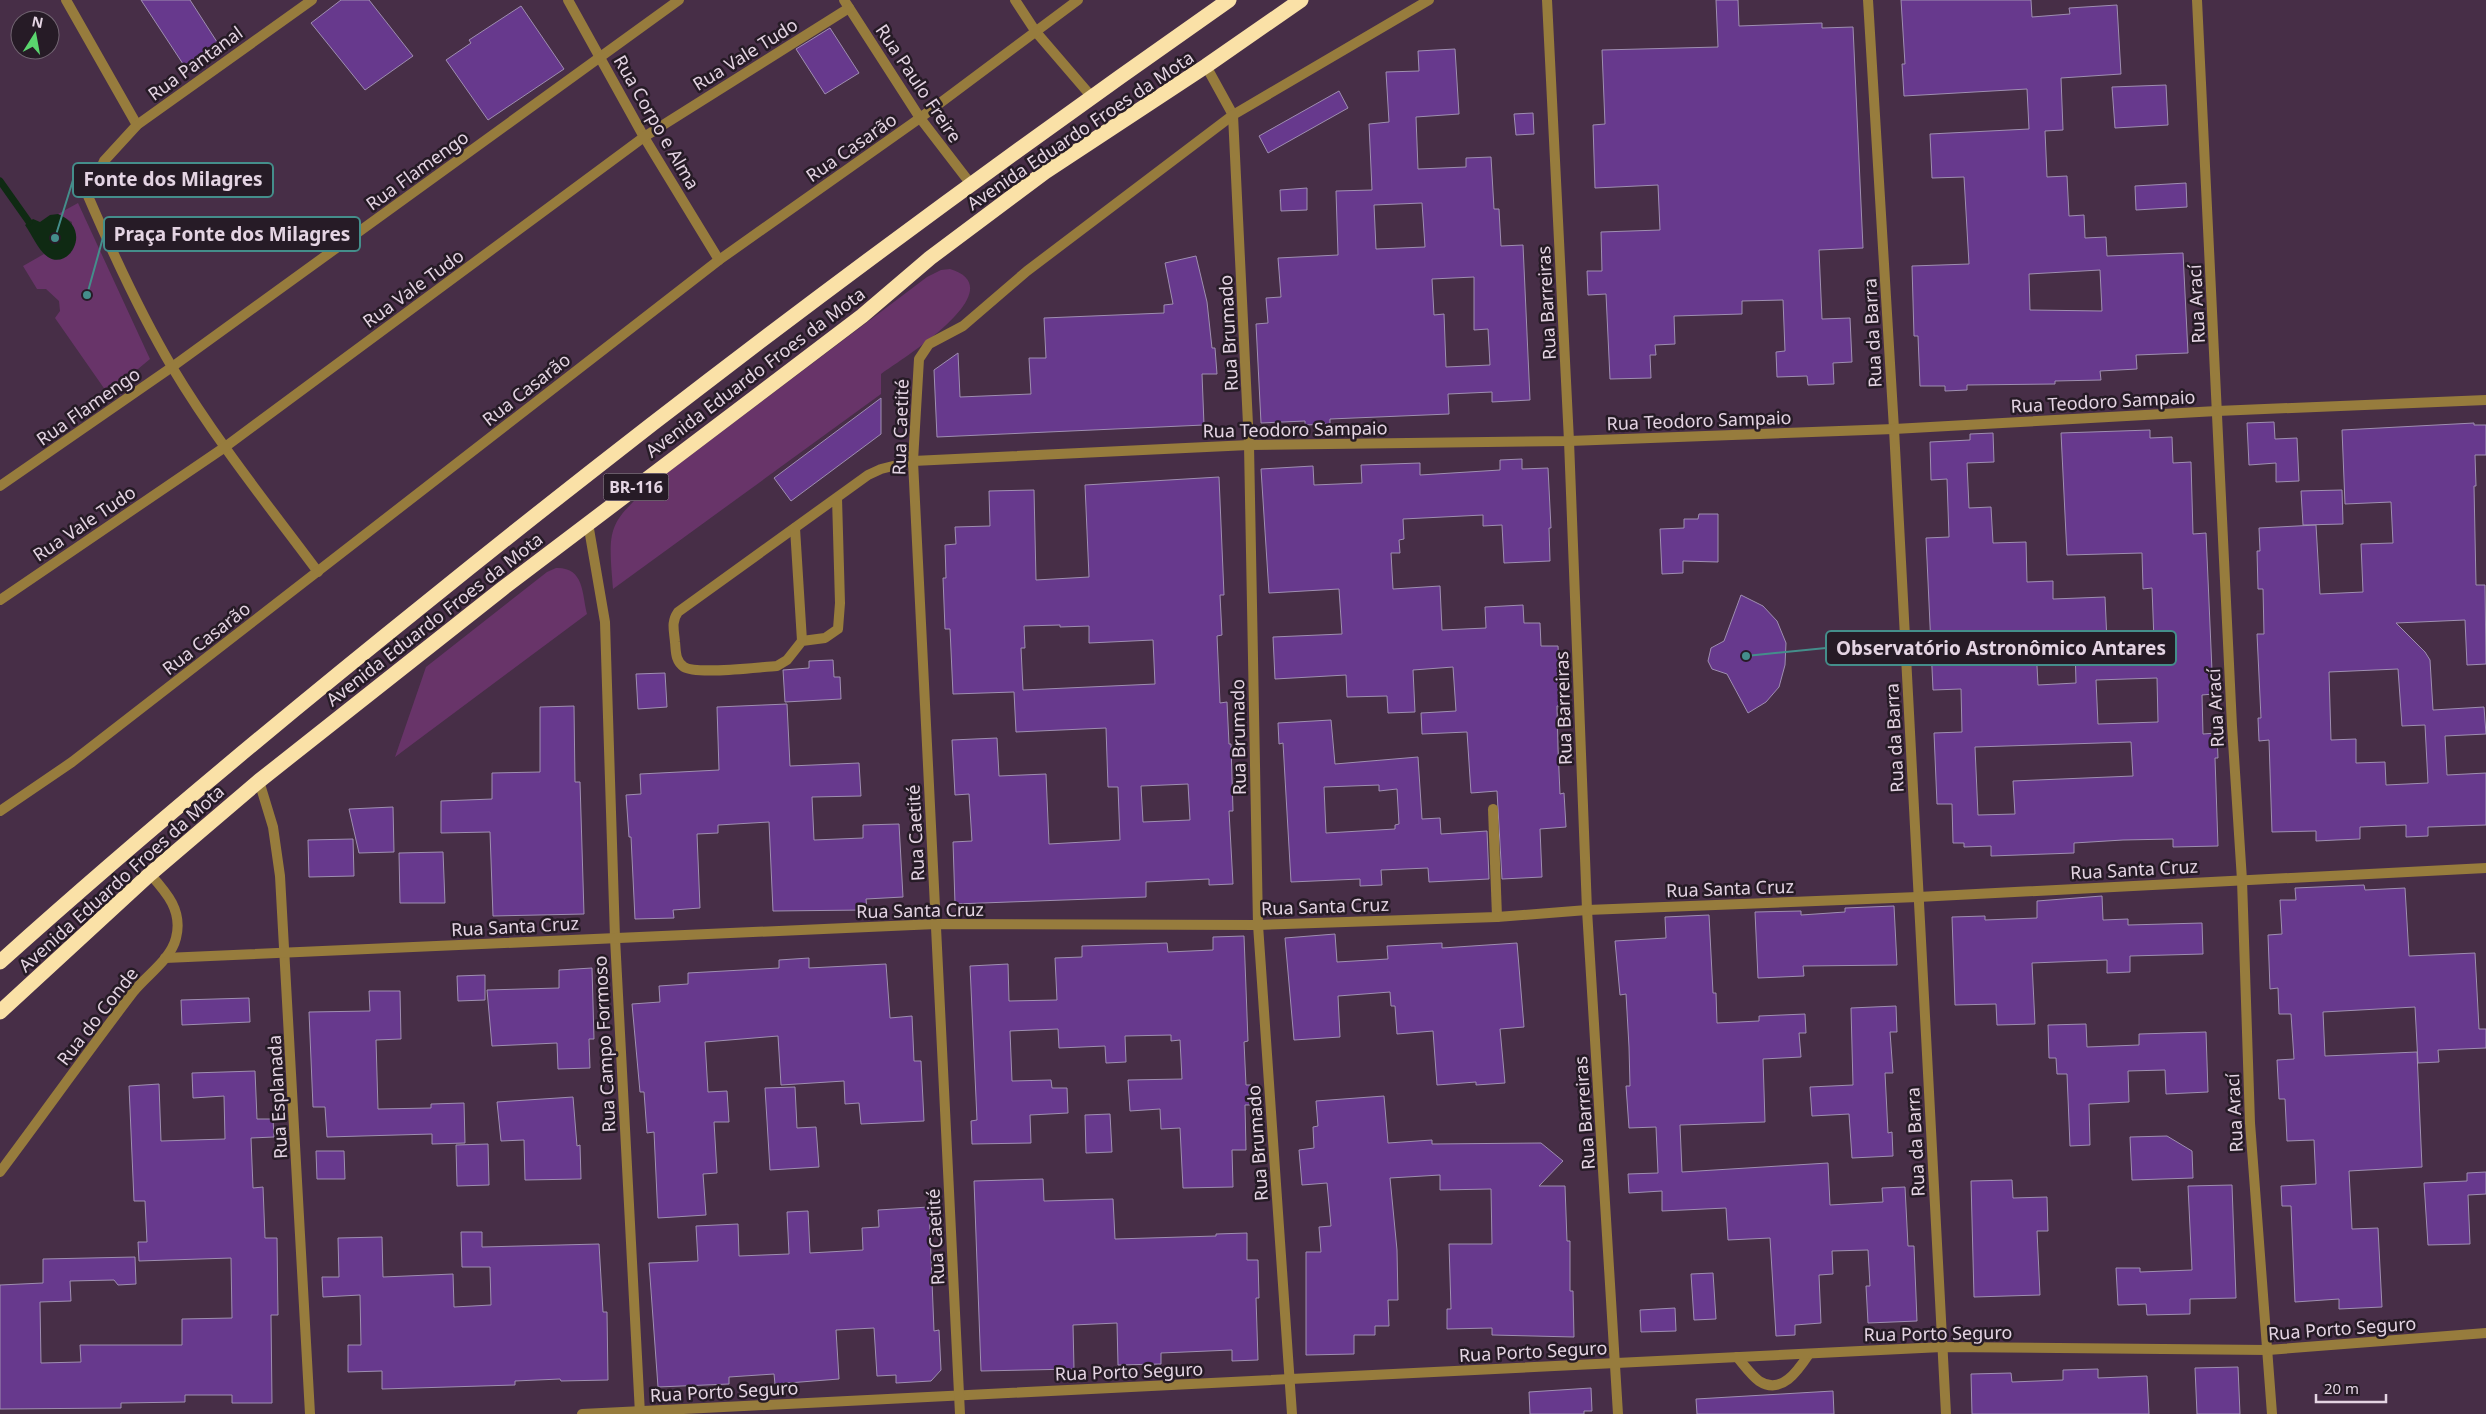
<svg xmlns="http://www.w3.org/2000/svg" width="2486" height="1414" font-family="'Noto Sans',sans-serif">
  <style>
    .green { fill: #683469 }
    .water { fill: #0f2a13 }
    .lines { fill: none; stroke-linecap: round; stroke-linejoin: round }
    .stream { stroke: #0f2a13; stroke-width: 7 }
    .building { fill: #67398d; stroke: #9f8eb1; fill-rule: evenodd }
    .lane { stroke: #977c3d; stroke-width: 10 }
    .street { stroke: #977c3d; stroke-width: 10 }
    .highway { stroke: #fae1a7; stroke-width: 15 }
    .labels { text-anchor: middle; dominant-baseline: central; stroke-width: 5; stroke-linejoin: round; paint-order: stroke }
    .shield { fill: #261b26; stroke: #ab9caa; stroke-width: 1 }
    .shield-label { font-size: 16px; font-weight: bold; fill: #e4d4e3 }
    .street-label { font-size: 18px; fill: #e4d4e3; stroke: #261b26 }
    .leader { fill: none; stroke: #448e8b; stroke-width: 2 }
    .callout-dot { fill: #448e8b; stroke: #261b26; stroke-width: 2 }
    .callout { fill: #261b26; stroke: #448e8b; stroke-width: 2 }
    .callout-label { font-size: 19px; text-anchor: middle; font-weight: bold; fill: #e4d4e3 }
  </style>
  <rect width="100%" height="100%" fill="#472e47"/>
  <g class="green">
    <path d="M78,203L150,359L108,394L55,318L60,311L59,301L46,289H37L23,266L44,254C53,262 61,260 71,253L72,222L58,214Z"/>
    <path d="M950,269C1016,289 900,360 881,374V394L613,589C608,527 607,524 654,483L927,277L941,270Z"/>
    <path d="M556,568C584,567 582,593 587,614L395,757L426,667L547,572Z"/>
  </g>
  <path class="water" d="M58,214C94,229 69,271 48,257C38,250 32,235 25,225L33,219L40,222L50,215Z"/>
  <g class="lines">
    <polyline class="stream" points="0,181 29,222"/>
  </g>
  <g class="building">
    <polygon points="141,0 190,0 219,45 185,67"/>
    <polygon points="341,0 369,0 413,56 365,90 311,23"/>
    <polygon points="1716,0 1738,0 1739,26 1822,23 1822,28 1853,27 1863,248 1819,250 1822,319 1850,318 1852,362 1833,363 1834,384 1808,385 1807,376 1777,377 1776,352 1785,351 1783,300 1742,301 1742,314 1674,316 1675,344 1655,345 1656,355 1650,355 1651,378 1610,379 1606,294 1588,295 1587,271 1602,271 1601,232 1660,230 1658,185 1595,188 1593,125 1605,124 1602,50 1718,47"/>
    <path d="M1901,0H2031L2032,17L2070,14L2069,8L2117,5L2121,74L2061,78L2063,130L2045,131L2047,177L2067,176L2069,216L2084,215L2085,238L2106,237L2107,256L2183,253L2188,353L2136,355L2137,369L2100,371L2101,380L2055,381V384L1967,385V390L1945,391V386H1920L1918,336H1914L1912,266L1969,264L1964,177L1932,178L1930,134L2029,129L2027,89L1904,96L1902,64H1905ZM2100,270L2102,311L2030,310L2029,274Z"/>
    <polygon points="521,6 564,69 488,120 446,60 471,43 469,40"/>
    <polygon points="830,28 859,73 825,94 796,49"/>
    <path d="M1455,49L1459,114L1416,117L1418,169L1466,167V158L1491,157L1494,209H1499L1501,246L1523,245L1530,400L1492,402V392L1448,394L1449,414L1330,419V424L1305,425V421L1261,423L1256,324L1268,323L1266,298L1281,297L1278,258L1338,255L1336,191L1372,190L1369,124L1389,122L1386,72L1419,71L1418,51ZM1422,203L1425,247L1376,249L1374,205ZM1474,277V330L1488,329L1490,365L1446,367L1444,314L1434,315L1432,279Z"/>
    <polygon points="2166,85 2168,125 2115,128 2112,87"/>
    <polygon points="1339,91 1348,108 1268,153 1259,136"/>
    <polygon points="1533,113 1534,134 1516,135 1514,114"/>
    <polygon points="2186,183 2187,207 2136,210 2135,186"/>
    <polygon points="1307,188 1307,210 1281,211 1280,190"/>
    <polygon points="1196,256 1207,302 1212,348 1215,348 1217,374 1202,374 1204,425 937,437 934,370 958,353 960,397 1031,394 1029,358 1046,358 1044,318 1164,313 1164,305 1173,304 1165,263"/>
    <polygon points="881,398 881,434 791,501 774,478"/>
    <polygon points="2274,422 2275,439 2297,438 2299,481 2276,482 2276,463 2249,465 2247,423"/>
    <path d="M2474,423V425H2486V455H2475L2476,486H2474L2476,585H2485L2486,664L2467,665L2465,620L2396,623L2425,652L2430,660L2433,710L2484,707L2486,734L2445,736L2447,775L2486,773V825L2428,827V836L2406,837V825L2360,827V839L2336,840L2316,841V831L2272,832L2269,740L2259,741L2258,718H2261L2257,634H2264L2263,589H2258L2257,551H2260L2259,528L2316,525L2320,594L2363,592L2361,544L2393,543L2391,502L2345,504L2342,430ZM2398,669L2402,726L2425,725L2428,783L2386,785L2385,762L2356,763V739L2331,740L2329,672Z"/>
    <path d="M2150,430V438L2172,437L2173,463L2191,462L2193,534L2206,533L2213,694L2202,695L2203,734L2217,733L2218,758H2215L2218,846L2173,847V839L2123,840L2074,843V853L1991,856V846L1964,847V843H1953L1952,804H1937L1934,733L1962,732L1961,689L1933,690L1926,538L1949,537L1947,479L1931,480L1930,442L1970,440V434L1993,433L1994,462L1967,463L1969,508L1991,507L1993,543L2026,542L2027,582L2053,581V599L2105,597L2107,642L2154,641L2152,588L2143,589L2142,553L2067,555L2061,433ZM2075,646L2076,683L2038,685L2036,647ZM2157,678L2158,722L2098,724L2096,680ZM2131,742L2133,776L2013,781L2015,814L1978,815L1975,747Z"/>
    <polygon points="1522,459 1522,469 1548,468 1551,528 1549,528 1550,561 1504,563 1502,525 1483,526 1483,515 1403,519 1404,539 1399,540 1400,553 1391,553 1393,589 1440,586 1442,630 1486,628 1485,607 1523,605 1524,623 1540,623 1541,646 1558,646 1562,706 1557,706 1558,748 1560,794 1564,793 1566,827 1540,829 1542,877 1502,879 1497,791 1471,793 1467,732 1422,734 1421,713 1456,711 1453,667 1413,670 1415,712 1388,713 1387,696 1347,697 1346,675 1275,679 1273,637 1342,634 1339,589 1269,593 1261,469 1313,466 1314,485 1362,483 1361,465 1420,463 1420,475 1500,470 1500,460"/>
    <path d="M1219,477L1224,595H1220L1222,635L1217,636L1220,703L1227,702L1229,744H1231L1233,811H1229L1233,884L1209,885V879L1146,882V897L955,904L953,842L972,841L969,794L955,795L952,740L997,738L999,776L1046,774L1049,844L1120,840L1118,787H1108L1106,728L1016,732L1014,692L953,694L950,629H945L943,578H946L945,545L956,544L955,527L990,526L989,491L1034,490L1036,580L1089,577L1085,485ZM1060,625V627L1089,626V643L1153,640L1155,684L1023,690L1021,648H1025L1024,626ZM1188,784L1190,820L1143,822L1141,786Z"/>
    <polygon points="2342,490 2343,524 2303,525 2301,491"/>
    <polygon points="1699,514 1718,514 1718,562 1683,561 1683,573 1662,574 1660,529 1684,528 1684,519 1698,519"/>
    <polygon points="1741,595 1763,606 1777,621 1786,643 1785,665 1779,687 1766,702 1748,713 1727,674 1712,669 1708,661 1711,648 1724,641"/>
    <polygon points="833,660 834,677 840,677 841,699 785,702 783,670 809,668 809,661"/>
    <polygon points="665,673 667,707 638,709 636,674"/>
    <polygon points="787,704 790,766 859,763 861,796 812,797 814,840 863,838 863,825 899,824 903,897 866,899 867,910 773,911 769,822 718,825 718,833 697,834 700,908 673,910 674,918 635,919 631,837 629,837 626,795 641,794 640,774 719,770 717,707"/>
    <polygon points="574,706 575,782 580,782 584,914 493,916 490,832 441,833 441,801 492,799 492,773 540,772 540,707"/>
    <path d="M1331,720L1335,764L1418,757L1422,819L1440,818L1441,834L1487,831L1489,879L1429,882L1428,868L1381,870L1382,885L1360,886V879L1291,882L1283,743L1279,744L1278,723ZM1379,785V791L1397,789L1399,824L1395,825V829L1326,833L1324,787Z"/>
    <polygon points="393,807 394,852 359,853 349,809"/>
    <polygon points="353,839 354,876 309,877 308,840"/>
    <polygon points="443,852 445,903 400,903 399,853"/>
    <polygon points="2364,885 2365,890 2405,888 2409,956 2475,953 2479,1029 2486,1029 2486,1048 2438,1050 2439,1062 2418,1063 2415,1007 2323,1012 2325,1056 2417,1052 2422,1167 2349,1171 2352,1229 2378,1228 2382,1307 2339,1309 2339,1299 2295,1302 2291,1206 2282,1206 2281,1186 2316,1184 2314,1140 2287,1141 2285,1099 2279,1099 2277,1060 2294,1059 2291,1014 2279,1014 2278,988 2270,989 2268,935 2282,934 2280,900 2296,900 2295,888"/>
    <polygon points="2102,896 2103,920 2128,919 2128,925 2202,923 2203,954 2130,956 2130,972 2107,973 2107,960 2032,963 2035,1024 1997,1025 1996,1004 1955,1005 1952,917 1985,916 1985,920 2037,918 2037,901"/>
    <polygon points="1894,906 1897,965 1803,966 1804,976 1758,978 1755,912 1801,911 1801,915 1845,912 1845,908"/>
    <polygon points="1709,915 1713,993 1716,993 1717,1023 1759,1021 1759,1016 1805,1014 1806,1033 1799,1033 1801,1057 1763,1059 1765,1122 1680,1125 1682,1172 1828,1163 1830,1205 1883,1202 1882,1188 1905,1187 1908,1246 1914,1246 1917,1321 1868,1323 1866,1286 1870,1286 1868,1250 1832,1251 1833,1274 1819,1275 1821,1323 1795,1325 1795,1335 1776,1336 1770,1238 1728,1240 1726,1208 1662,1211 1662,1191 1629,1193 1628,1174 1658,1173 1656,1127 1629,1128 1626,1086 1630,1086 1629,1047 1626,994 1620,995 1615,941 1666,938 1665,917"/>
    <polygon points="1335,934 1337,962 1388,959 1387,946 1442,943 1442,948 1517,943 1524,1027 1500,1029 1505,1083 1476,1085 1476,1082 1437,1085 1433,1031 1397,1034 1395,1006 1391,1006 1390,992 1338,996 1340,1037 1294,1040 1285,938"/>
    <polygon points="1244,936 1248,1041 1244,1042 1246,1085 1251,1085 1252,1105 1245,1105 1246,1150 1232,1150 1233,1187 1183,1188 1180,1128 1161,1129 1160,1109 1130,1111 1128,1080 1182,1079 1180,1040 1171,1041 1171,1035 1125,1036 1126,1062 1106,1063 1105,1046 1059,1048 1058,1029 1010,1031 1012,1081 1051,1080 1052,1088 1067,1088 1068,1113 1030,1115 1031,1143 972,1144 971,1121 977,1120 970,966 1008,964 1009,1001 1057,1000 1055,958 1082,957 1082,946 1167,943 1168,952 1213,950 1213,937"/>
    <polygon points="809,958 809,968 886,964 890,1018 912,1016 914,1061 921,1061 924,1121 861,1124 859,1103 845,1104 844,1081 781,1085 778,1036 705,1042 708,1092 727,1091 729,1122 714,1122 717,1173 703,1174 706,1215 658,1218 654,1132 647,1133 644,1092 640,1092 632,1004 660,1002 659,986 688,984 688,973 779,968 779,960"/>
    <polygon points="592,968 594,1039 589,1039 590,1068 558,1069 557,1043 492,1046 487,990 559,988 559,970"/>
    <polygon points="485,975 485,1000 458,1001 457,976"/>
    <polygon points="369,991 400,991 401,1039 376,1040 378,1109 431,1108 431,1104 464,1103 465,1143 432,1144 432,1134 327,1137 325,1107 313,1107 309,1012 370,1011"/>
    <polygon points="249,998 250,1022 182,1025 181,1000"/>
    <polygon points="1896,1006 1897,1032 1890,1032 1893,1073 1885,1073 1888,1133 1892,1132 1893,1156 1852,1158 1849,1114 1812,1116 1810,1087 1853,1085 1851,1008"/>
    <polygon points="2086,1024 2087,1047 2139,1045 2139,1034 2206,1032 2208,1092 2166,1094 2165,1070 2128,1071 2129,1102 2089,1104 2090,1145 2070,1146 2067,1074 2057,1074 2056,1058 2049,1058 2048,1025"/>
    <polygon points="255,1071 257,1119 273,1119 274,1137 251,1138 253,1188 263,1187 265,1238 277,1238 278,1315 271,1315 272,1403 232,1403 232,1395 185,1395 185,1402 121,1403 121,1408 0,1409 0,1285 43,1283 43,1259 135,1257 136,1284 118,1285 114,1280 70,1281 71,1301 40,1302 41,1363 81,1362 80,1345 182,1345 182,1319 232,1318 231,1258 139,1261 138,1242 147,1242 145,1201 134,1201 129,1086 159,1084 161,1141 225,1139 224,1096 193,1098 192,1073"/>
    <polygon points="795,1087 797,1128 816,1127 819,1167 770,1170 765,1088"/>
    <polygon points="1384,1096 1388,1143 1432,1140 1432,1144 1541,1143 1563,1161 1539,1186 1565,1186 1567,1241 1570,1241 1570,1291 1573,1291 1574,1337 1492,1335 1492,1328 1447,1329 1447,1309 1451,1309 1449,1244 1492,1244 1491,1189 1440,1190 1440,1175 1390,1178 1397,1250 1398,1300 1388,1300 1389,1326 1375,1326 1375,1335 1354,1335 1354,1354 1306,1355 1306,1252 1321,1252 1319,1227 1331,1226 1327,1183 1302,1185 1299,1150 1314,1148 1313,1127 1318,1126 1316,1101"/>
    <polygon points="573,1097 577,1146 580,1145 581,1179 525,1180 524,1140 501,1141 497,1102"/>
    <polygon points="1110,1114 1112,1152 1086,1153 1085,1115"/>
    <polygon points="2167,1136 2192,1151 2193,1178 2132,1180 2130,1137"/>
    <polygon points="488,1144 489,1185 457,1186 456,1145"/>
    <polygon points="316,1151 344,1151 345,1179 317,1179"/>
    <polygon points="2486,1172 2486,1194 2468,1195 2470,1244 2428,1245 2424,1183 2467,1181 2467,1173"/>
    <polygon points="1043,1179 1044,1201 1113,1199 1115,1239 1216,1236 1216,1234 1247,1233 1247,1260 1258,1260 1259,1298 1256,1298 1258,1360 1232,1361 1232,1350 1161,1353 1161,1364 1118,1365 1117,1323 1073,1325 1074,1369 981,1371 974,1181"/>
    <polygon points="2012,1180 2013,1198 2047,1197 2048,1231 2037,1231 2040,1295 1974,1297 1971,1181"/>
    <polygon points="2232,1185 2236,1298 2190,1299 2190,1314 2147,1315 2146,1304 2118,1305 2116,1268 2140,1268 2140,1272 2192,1270 2188,1186"/>
    <polygon points="929,1207 934,1331 939,1330 941,1370 931,1381 896,1383 896,1375 877,1376 874,1328 836,1330 839,1379 775,1384 774,1374 729,1377 729,1384 658,1387 649,1263 698,1261 696,1226 738,1224 739,1256 789,1254 787,1212 808,1211 810,1253 863,1250 862,1228 879,1227 878,1210"/>
    <polygon points="461,1232 482,1232 482,1247 599,1244 603,1312 607,1312 608,1380 561,1381 560,1379 515,1381 515,1385 382,1389 382,1371 348,1372 348,1345 361,1345 360,1295 323,1297 322,1277 339,1277 338,1238 382,1237 383,1277 453,1274 454,1307 491,1305 490,1267 462,1267"/>
    <polygon points="1713,1273 1716,1319 1694,1320 1691,1274"/>
    <polygon points="1675,1308 1676,1331 1641,1332 1640,1310"/>
    <polygon points="2238,1367 2240,1414 2197,1414 2195,1368"/>
    <polygon points="2098,1369 2098,1378 2147,1376 2149,1414 1972,1414 1971,1374 2011,1373 2012,1382 2063,1380 2063,1370"/>
    <polygon points="1591,1388 1592,1411 1584,1411 1584,1414 1530,1414 1529,1392"/>
    <polygon points="1833,1391 1834,1414 1697,1414 1696,1399"/>
  </g>
  <g class="lines">
    <g class="lane">
      <path d="M837,498L840,603L838,629L825,638L802,641L787,660L777,666C758,667 697,675 684,667C675,661 676,651 675,642C674,630 671,622 678,612L868,475L881,469L913,461"/>
      <polyline points="795,528 802,641"/>
      <polyline points="1493,809 1497,917"/>
      <path d="M1737,1357C1744,1365 1751,1375 1759,1381C1782,1396 1799,1369 1809,1354"/>
    </g>
    <g class="street">
      <polyline points="66,0 137,125"/>
      <path d="M312,0L137,125L104,161L88,196C113,254 140,313 172,367C215,439 268,505 318,572"/>
      <polyline points="568,0 644,137 719,260"/>
      <polyline points="844,0 920,118 970,183"/>
      <polyline points="1015,0 1036,32 1091,96"/>
      <polyline points="1547,0 1569,441 1587,910 1618,1414"/>
      <polyline points="1868,0 1894,429 1946,1414"/>
      <polyline points="2197,0 2232,726 2242,880 2250,1123 2272,1414"/>
      <polyline points="1206,66 1233,115 1249,445 1258,925 1292,1414"/>
      <polyline points="913,461 1249,445 1569,441 1894,429 2217,411 2486,400"/>
      <polyline points="0,486 172,367 679,0"/>
      <polyline points="588,523 605,622 615,938 640,1414"/>
      <polyline points="0,600 225,447 644,137 849,8"/>
      <polyline points="259,781 273,827 280,876 310,1414"/>
      <polyline points="0,811 72,762 719,260 920,118 1078,0"/>
      <polyline points="165,958 936,924 1258,925 1497,917 1587,910 1918,897 2486,868"/>
      <path d="M0,1172C45,1112 88,1051 134,991C147,975 171,959 176,938C183,911 167,893 150,874"/>
      <polyline points="582,1414 1942,1347 2268,1350 2486,1333"/>
      <polyline points="960,1414 913,461 919,359 929,344 963,326 1027,271 1233,115 1429,0"/>
    </g>
    <g class="highway">
      <path d="M0,962C140,836 285,716 432,598C691,389 956,191 1229,0"/>
      <polyline points="0,1012 150,874 259,781 502,589 862,316 930,258 1045,172 1206,66 1301,0"/>
    </g>
  </g>
  <g class="labels">
    <rect class="shield" x="603.5" y="473.5" width="65" height="27" rx="4"/>
    <g class="shield-label">
      <text x="636" y="487">BR-116</text>
    </g>
    <g class="street-label">
      <text transform="translate(745 54) rotate(-32)">Rua Vale Tudo</text>
      <text transform="translate(195 63) rotate(-36)">Rua Pantanal</text>
      <text transform="translate(919 83) rotate(56)">Rua Paulo Freire</text>
      <text transform="translate(657 122) rotate(60)">Rua Corpo e Alma</text>
      <text transform="translate(1080 130) rotate(-34)">Avenida Eduardo Froes da Mota</text>
      <text transform="translate(851 147) rotate(-35)">Rua Casarão</text>
      <text transform="translate(417 170) rotate(-36)">Rua Flamengo</text>
      <text transform="translate(413 288) rotate(-36)">Rua Vale Tudo</text>
      <text transform="translate(1546 303) rotate(-93)">Rua Barreiras</text>
      <text transform="translate(2196 304) rotate(-93)">Rua Arací</text>
      <text transform="translate(1228 333) rotate(-93)">Rua Brumado</text>
      <text transform="translate(1872 333) rotate(-93)">Rua da Barra</text>
      <text transform="translate(755 372) rotate(-37)">Avenida Eduardo Froes da Mota</text>
      <text transform="translate(526 389) rotate(-38)">Rua Casarão</text>
      <text transform="translate(2103 401) rotate(-3)">Rua Teodoro Sampaio</text>
      <text transform="translate(88 406) rotate(-35)">Rua Flamengo</text>
      <text transform="translate(1699 420) rotate(-2)">Rua Teodoro Sampaio</text>
      <text transform="translate(900 427) rotate(-88)">Rua Caetité</text>
      <text transform="translate(1295 429) rotate(-1)">Rua Teodoro Sampaio</text>
      <text transform="translate(84 523) rotate(-34)">Rua Vale Tudo</text>
      <text transform="translate(434 619) rotate(-38)">Avenida Eduardo Froes da Mota</text>
      <text transform="translate(206 638) rotate(-38)">Rua Casarão</text>
      <text transform="translate(1563 708) rotate(-92)">Rua Barreiras</text>
      <text transform="translate(2215 708) rotate(-93)">Rua Arací</text>
      <text transform="translate(1238 737) rotate(-91)">Rua Brumado</text>
      <text transform="translate(1894 738) rotate(-93)">Rua da Barra</text>
      <text transform="translate(915 833) rotate(-93)">Rua Caetité</text>
      <text transform="translate(2134 869) rotate(-3)">Rua Santa Cruz</text>
      <text transform="translate(121 878) rotate(-42)">Avenida Eduardo Froes da Mota</text>
      <text transform="translate(1730 888) rotate(-2)">Rua Santa Cruz</text>
      <text transform="translate(1325 906) rotate(-2)">Rua Santa Cruz</text>
      <text transform="translate(920 910) rotate(-1)">Rua Santa Cruz</text>
      <text transform="translate(515 926) rotate(-3)">Rua Santa Cruz</text>
      <text transform="translate(97 1016) rotate(-52)">Rua do Conde</text>
      <text transform="translate(604 1044) rotate(-93)">Rua Campo Formoso</text>
      <text transform="translate(277 1097) rotate(-93)">Rua Esplanada</text>
      <text transform="translate(1584 1113) rotate(-94)">Rua Barreiras</text>
      <text transform="translate(2234 1113) rotate(-93)">Rua Arací</text>
      <text transform="translate(1915 1142) rotate(-93)">Rua da Barra</text>
      <text transform="translate(1257 1143) rotate(-94)">Rua Brumado</text>
      <text transform="translate(935 1237) rotate(-93)">Rua Caetité</text>
      <text transform="translate(2342 1328) rotate(-4)">Rua Porto Seguro</text>
      <text transform="translate(1938 1333) rotate(-1)">Rua Porto Seguro</text>
      <text transform="translate(1533 1351) rotate(-3)">Rua Porto Seguro</text>
      <text transform="translate(1129 1371) rotate(-2)">Rua Porto Seguro</text>
      <text transform="translate(724 1391) rotate(-3)">Rua Porto Seguro</text>
    </g>
  </g>
  <path class="leader" d="M55 238L73 180M87 295L104 234M1746 656L1826 648"/>
  <g class="callout-dot">
    <circle cx="55" cy="238" r="5"/>
    <circle cx="87" cy="295" r="5"/>
    <circle cx="1746" cy="656" r="5"/>
  </g>
  <g class="callout">
    <rect x="73" y="163" width="200" height="34" rx="5"/>
    <rect x="104" y="217" width="256" height="34" rx="5"/>
    <rect x="1826" y="631" width="350" height="34" rx="5"/>
  </g>
  <g class="callout-label">
    <text x="173" y="186">Fonte dos Milagres</text>
    <text x="232" y="241">Praça Fonte dos Milagres</text>
    <text x="2001" y="655">Observatório Astronômico Antares</text>
  </g>
  <g transform="translate(35 35) rotate(11)"><circle r="24" fill="#261b26" stroke="#726572"/>
  <path d="M0-4L9 19L0 12L-9 19Z" fill="#5ad56e"/>
  <text y="-8" font-size="14" font-weight="bold" text-anchor="middle" fill="#e4d4e3">N</text>
  </g>
  <path d="M2316 1394v8h70v-8" fill="none" stroke="#e4d4e3" stroke-width="2.5"/>
  <text x="2324" y="1394" font-size="15" fill="#e4d4e3" stroke="#261b26" stroke-width="4" paint-order="stroke">20 m</text>
</svg>
